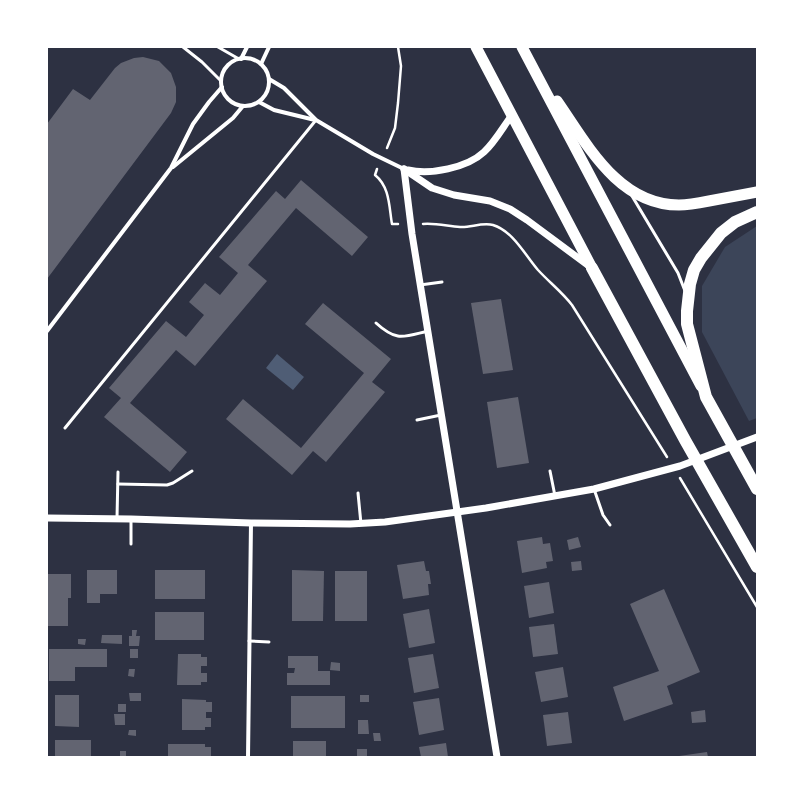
<svg xmlns="http://www.w3.org/2000/svg" width="804" height="804" font-family="'Exo 2',sans-serif">
  <style>
    .green { fill: #3c4559 }
    .water { fill: #4f5d75 }
    .building { fill: #626471 }
    .lines { fill: none; stroke-linecap: round; stroke-linejoin: round }
    .path { stroke: #fff; stroke-width: 2.5 }
    .service { stroke: #fff; stroke-width: 3 }
    .minor { stroke: #fff; stroke-width: 4 }
    .tertiary { stroke: #fff; stroke-width: 7 }
    .trunk { stroke: #fff; stroke-width: 11 }
    .motorway { stroke: #fff; stroke-width: 12 }
  </style>
  <rect width="100%" height="100%" fill="#2d3142"/>
  <polygon class="green" points="757,226 757,418 749,421 702,332 702,286 725,247"/>
  <polygon class="water" points="277,354 304,377 293,390 266,368"/>
  <g class="building">
    <polygon points="143,57 159,61 171,73 176,87 176,102 171,113 47,279 47,124 73,89 90,100 115,68 121,63 134,58"/>
    <polygon points="301,180 368,237 352,256 296,208 248,265 267,281 195,366 176,350 130,403 187,452 170,472 104,417 121,398 109,388 166,321 186,337 204,315 189,302 205,283 220,295 238,273 219,257 276,191 285,199"/>
    <polygon points="501,299 513,370 483,374 471,303"/>
    <polygon points="323,303 391,359 372,382 385,392 326,462 313,451 292,475 226,419 243,399 301,448 364,373 305,324"/>
    <polygon points="518,397 529,463 497,468 487,402"/>
    <polygon points="542,537 543,544 550,543 553,561 546,562 547,568 522,573 517,541"/>
    <polygon points="578,537 581,547 569,550 567,540"/>
    <polygon points="424,561 426,571 429,571 431,584 428,584 429,595 403,599 397,565"/>
    <polygon points="581,561 582,570 572,571 571,562"/>
    <polygon points="87,570 117,570 117,594 100,594 100,603 87,603"/>
    <rect x="155" y="570" width="50" height="29"/>
    <polygon points="292,570 324,571 323,621 292,621"/>
    <rect x="335" y="571" width="32" height="50"/>
    <polygon points="47,574 71,574 71,598 68,598 68,626 47,626"/>
    <polygon points="549,582 554,613 529,618 524,586"/>
    <polygon points="664,589 700,672 667,686 673,704 624,721 613,687 659,671 630,604"/>
    <polygon points="429,609 435,643 409,648 403,614"/>
    <rect x="155" y="612" width="49" height="28"/>
    <polygon points="554,624 558,654 533,657 529,627"/>
    <polygon points="132,630 137,630 136,636 140,636 139,646 129,646 129,636 132,636"/>
    <polygon points="102,635 122,635 122,644 101,643"/>
    <polygon points="78,639 86,639 85,645 78,644"/>
    <polygon points="49,649 107,649 107,667 75,667 75,681 49,681"/>
    <rect x="130" y="649" width="8" height="9"/>
    <polygon points="178,654 201,654 201,657 207,657 207,666 201,666 201,673 207,673 207,682 201,682 201,685 177,685"/>
    <polygon points="433,654 439,688 414,693 408,658"/>
    <polygon points="288,656 318,656 318,671 330,671 330,685 287,685 287,673 294,673 295,668 288,668"/>
    <polygon points="331,662 340,663 340,671 330,670"/>
    <polygon points="563,667 568,697 541,702 535,672"/>
    <polygon points="129,669 135,669 134,677 128,676"/>
    <polygon points="129,693 141,693 141,701 130,701"/>
    <polygon points="55,695 79,695 79,727 55,726"/>
    <rect x="360" y="695" width="9" height="7"/>
    <rect x="291" y="696" width="54" height="32"/>
    <polygon points="439,698 444,730 419,735 413,702"/>
    <polygon points="182,699 206,700 206,702 212,702 212,712 206,712 206,718 211,718 211,727 205,727 205,730 182,730"/>
    <rect x="118" y="704" width="8" height="8"/>
    <polygon points="705,710 706,722 692,723 691,712"/>
    <polygon points="568,712 572,743 547,746 543,715"/>
    <polygon points="114,714 125,714 125,725 115,725"/>
    <polygon points="358,720 368,720 369,734 358,734"/>
    <polygon points="129,730 136,730 136,736 128,735"/>
    <polygon points="373,733 380,733 381,741 374,741"/>
    <rect x="55" y="740" width="36" height="17"/>
    <rect x="293" y="741" width="33" height="16"/>
    <polygon points="446,743 448,757 421,757 419,747"/>
    <polygon points="168,744 205,744 205,747 211,747 211,756 168,757"/>
    <rect x="357" y="749" width="10" height="8"/>
    <rect x="120" y="751" width="6" height="6"/>
    <polygon points="707,752 708,757 679,757 679,756"/>
  </g>
  <g class="lines">
    <g class="path">
      <polyline points="387,148 395,128 398,103 401,66 398,47"/>
      <path d="M377,169L375,175C390,187 389,207 392,224H398"/>
      <path d="M423,224C436,223 447,226 460,227C470,228 482,222 493,225C513,231 525,255 538,270C549,282 562,292 572,305L667,457"/>
      <polyline points="680,478 757,607"/>
    </g>
    <g class="service">
      <polyline points="183,47 202,62 221,81"/>
      <polyline points="218,47 239,59"/>
      <polyline points="632,196 678,273 685,291"/>
      <polyline points="420,285 442,282"/>
      <path d="M376,323C397,342 403,337 428,331"/>
      <polyline points="417,420 441,415"/>
      <polyline points="65,428 316,120"/>
      <polyline points="550,471 555,496"/>
      <polyline points="118,484 167,485 173,483 192,471"/>
      <polyline points="594,489 603,515 610,525"/>
      <polyline points="358,493 361,524"/>
      <polyline points="117,518 118,472"/>
      <polyline points="131,519 131,544"/>
      <polyline points="249,641 269,642"/>
    </g>
    <g class="minor">
      <circle cx="245" cy="82" r="24"/>
      <polyline points="241,59 247,47"/>
      <polyline points="261,64 269,47"/>
      <polyline points="269,79 284,88 316,120 373,154 404,169"/>
      <polyline points="259,102 274,110 315,120"/>
      <polyline points="173,167 233,118 243,106"/>
      <polyline points="47,331 171,168 193,124 209,102 222,87"/>
      <polyline points="248,757 251,523"/>
    </g>
    <g class="tertiary">
      <polyline points="404,169 412,234 497,757"/>
      <polyline points="404,169 432,188 454,195 490,201 510,209 527,220 589,266"/>
      <path d="M408,170C430,175 467,168 484,152C495,142 503,127 512,115"/>
      <polyline points="47,518 131,519 251,523 350,524 385,522 486,508 594,489 680,466 757,437"/>
    </g>
    <g class="trunk">
      <polyline points="476,47 592,268"/>
      <polyline points="522,47 701,386"/>
      <path d="M557,101C587,144 618,205 679,205C689,205 699,203 709,201C725,198 741,195 757,192"/>
    </g>
    <g class="motorway">
      <polyline points="757,212 735,222 721,233 701,258 694,270 690,284 687,311 687,324 706,397 757,489"/>
      <polyline points="592,268 685,440 757,567"/>
    </g>
  </g>
  <rect width="804" height="804" fill="none" stroke="#ffffff" stroke-width="96"/>
</svg>
